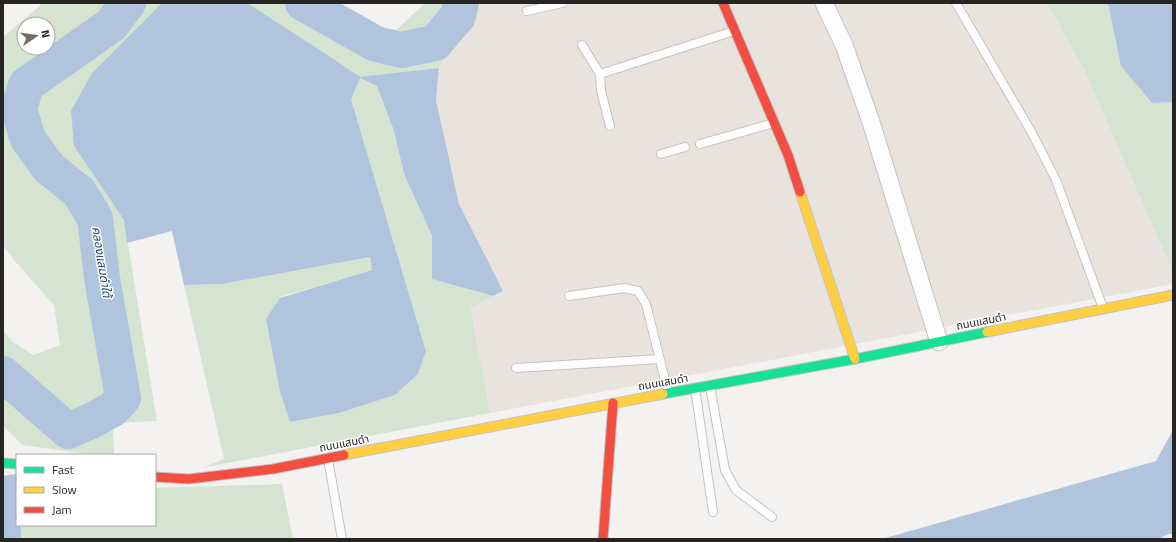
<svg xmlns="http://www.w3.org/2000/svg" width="1176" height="542" font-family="'Titillium Web','Noto Sans Thai',sans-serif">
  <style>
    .built { fill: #e9e3de }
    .green { fill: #d4e4d0; fill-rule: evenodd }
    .water { fill: #b1c4dd }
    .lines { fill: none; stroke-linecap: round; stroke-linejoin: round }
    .river { stroke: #b1c4dd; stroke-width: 36 }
    .lane-casing { stroke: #c4c2c2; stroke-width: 10 }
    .street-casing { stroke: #c4c2c2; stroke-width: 19 }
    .fast-casing { stroke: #c4c2c2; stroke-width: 11 }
    .slow-casing { stroke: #c4c2c2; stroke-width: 11 }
    .jam-casing { stroke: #c4c2c2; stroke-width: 11 }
    .lane { stroke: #fdfdfd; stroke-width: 8 }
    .street { stroke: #fdfdfd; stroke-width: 17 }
    .fast { stroke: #16e098; stroke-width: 9 }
    .slow { stroke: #ffcf43; stroke-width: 9 }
    .jam { stroke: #f24e42; stroke-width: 9 }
    .labels { text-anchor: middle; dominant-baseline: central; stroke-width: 3; stroke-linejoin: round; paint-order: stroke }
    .street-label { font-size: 11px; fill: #262524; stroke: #fff }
    .water-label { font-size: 12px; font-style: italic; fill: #1b4170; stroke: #fff }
  </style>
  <rect width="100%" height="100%" fill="#f4f2f1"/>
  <polygon class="built" points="472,3 1047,3 1084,70 1173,272 1173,284 490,413 471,307 503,291 459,204 436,100 439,68 471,15"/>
  <g class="green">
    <path d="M43,3H162L92,73L74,146L124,220L157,421L113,423L114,455H94L22,445L3,425V331L13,342L33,355L60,345L54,305L13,259L3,245V37ZM24,24H48V48H24Z"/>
    <polygon points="247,3 320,3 374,34 394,32 425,3 472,3 471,15 439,68 360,78 377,86 394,131 404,174 432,236 432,279 493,296 471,308 490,413 201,468 224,459 184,285 222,284 370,257 373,270 280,297 290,422 339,413 395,395 418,374 426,350 351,99 323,52"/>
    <polygon points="1047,3 1107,3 1152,103 1173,102 1173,272 1084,70"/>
    <polygon points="282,484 293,539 21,539 21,525 155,525 155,488"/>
  </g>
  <g class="water">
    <polygon points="162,3 247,3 323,52 360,77 439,68 436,100 459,204 503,291 493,296 432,279 432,236 404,174 394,131 377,86 360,78 351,99 426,351 418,374 395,395 339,413 290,422 280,391 266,319 280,298 372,270 370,257 222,284 184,285 172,231 127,243 124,220 74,146 71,111 92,73"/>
    <polygon points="1107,3 1173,3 1173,102 1152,103 1121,66 1109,7"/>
    <polygon points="1173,430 1173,534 1168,534 1159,539 882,539 1156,461"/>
    <polygon points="17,474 17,525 21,525 21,539 3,539 3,476"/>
  </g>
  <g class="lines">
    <g class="river">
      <polyline points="303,3 376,44 401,50 435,43 458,16 461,3"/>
      <polyline points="3,374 68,431 91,421 113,409 123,398 102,278 95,218 79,192 49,168 28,139 19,109 26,85 111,25 128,3"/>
    </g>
    <g class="lane-casing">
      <g id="lane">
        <polyline points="956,3 1032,133 1056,180 1103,308"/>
        <polyline points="527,11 562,3"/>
        <polyline points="582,45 600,74"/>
        <polyline points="610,126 601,91 600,74 734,31"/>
        <polyline points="700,144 774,123"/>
        <polyline points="661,154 685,147"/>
        <polyline points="569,296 624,288 638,291 646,304 668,392"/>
        <polyline points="516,368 659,359"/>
        <polyline points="710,386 725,470 736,490 772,517"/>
        <polyline points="695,388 713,512"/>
        <polyline points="328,459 342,539"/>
      </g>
    </g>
    <g class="street-casing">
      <polyline id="street" points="824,3 844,45 871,122 939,342"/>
    </g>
    <g class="fast-casing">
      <g id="fast">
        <polyline points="663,394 855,359 987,332"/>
        <polyline points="3,463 17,464"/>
      </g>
    </g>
    <g class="slow-casing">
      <g id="slow">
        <polyline points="800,192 855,359"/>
        <polyline points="987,332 1173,295"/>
        <polyline points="344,455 663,394"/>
      </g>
    </g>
    <g class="jam-casing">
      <g id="jam">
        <polyline points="723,3 788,155 800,192"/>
        <polyline points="155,477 189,479 273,469 344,455"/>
        <polyline points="603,539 613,403"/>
      </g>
    </g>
    <use href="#lane" class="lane"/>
    <use href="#street" class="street"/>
    <use href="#fast" class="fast"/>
    <use href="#slow" class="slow"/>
    <use href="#jam" class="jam"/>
  </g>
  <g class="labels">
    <g class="street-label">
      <text transform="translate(981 321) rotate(-11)">ถนนแสมดำ</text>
      <text transform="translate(663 382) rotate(-10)">ถนนแสมดำ</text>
      <text transform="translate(344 443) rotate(-11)">ถนนแสมดำ</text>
    </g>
    <g class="water-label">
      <text transform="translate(102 262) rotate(81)">คลองแสมดำใต้</text>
    </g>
  </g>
  <rect width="1176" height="542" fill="none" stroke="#262524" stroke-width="8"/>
  <rect x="16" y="454" width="140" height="72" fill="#ffffff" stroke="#a8a8a7"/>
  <rect x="24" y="467" width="20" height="6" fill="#16e098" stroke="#a8a8a7"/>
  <text x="52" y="474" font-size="12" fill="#262524">Fast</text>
  <rect x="24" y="487" width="20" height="6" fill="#ffcf43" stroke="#a8a8a7"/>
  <text x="52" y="494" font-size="12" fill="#262524">Slow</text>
  <rect x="24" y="507" width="20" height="6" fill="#f24e42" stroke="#a8a8a7"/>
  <text x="52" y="514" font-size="12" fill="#262524">Jam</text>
  <g transform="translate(36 36) rotate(77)"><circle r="19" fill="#ffffff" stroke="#a8a8a7"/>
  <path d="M0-3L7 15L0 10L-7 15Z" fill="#6e6d6c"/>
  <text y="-6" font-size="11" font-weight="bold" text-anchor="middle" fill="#262524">N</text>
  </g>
</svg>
